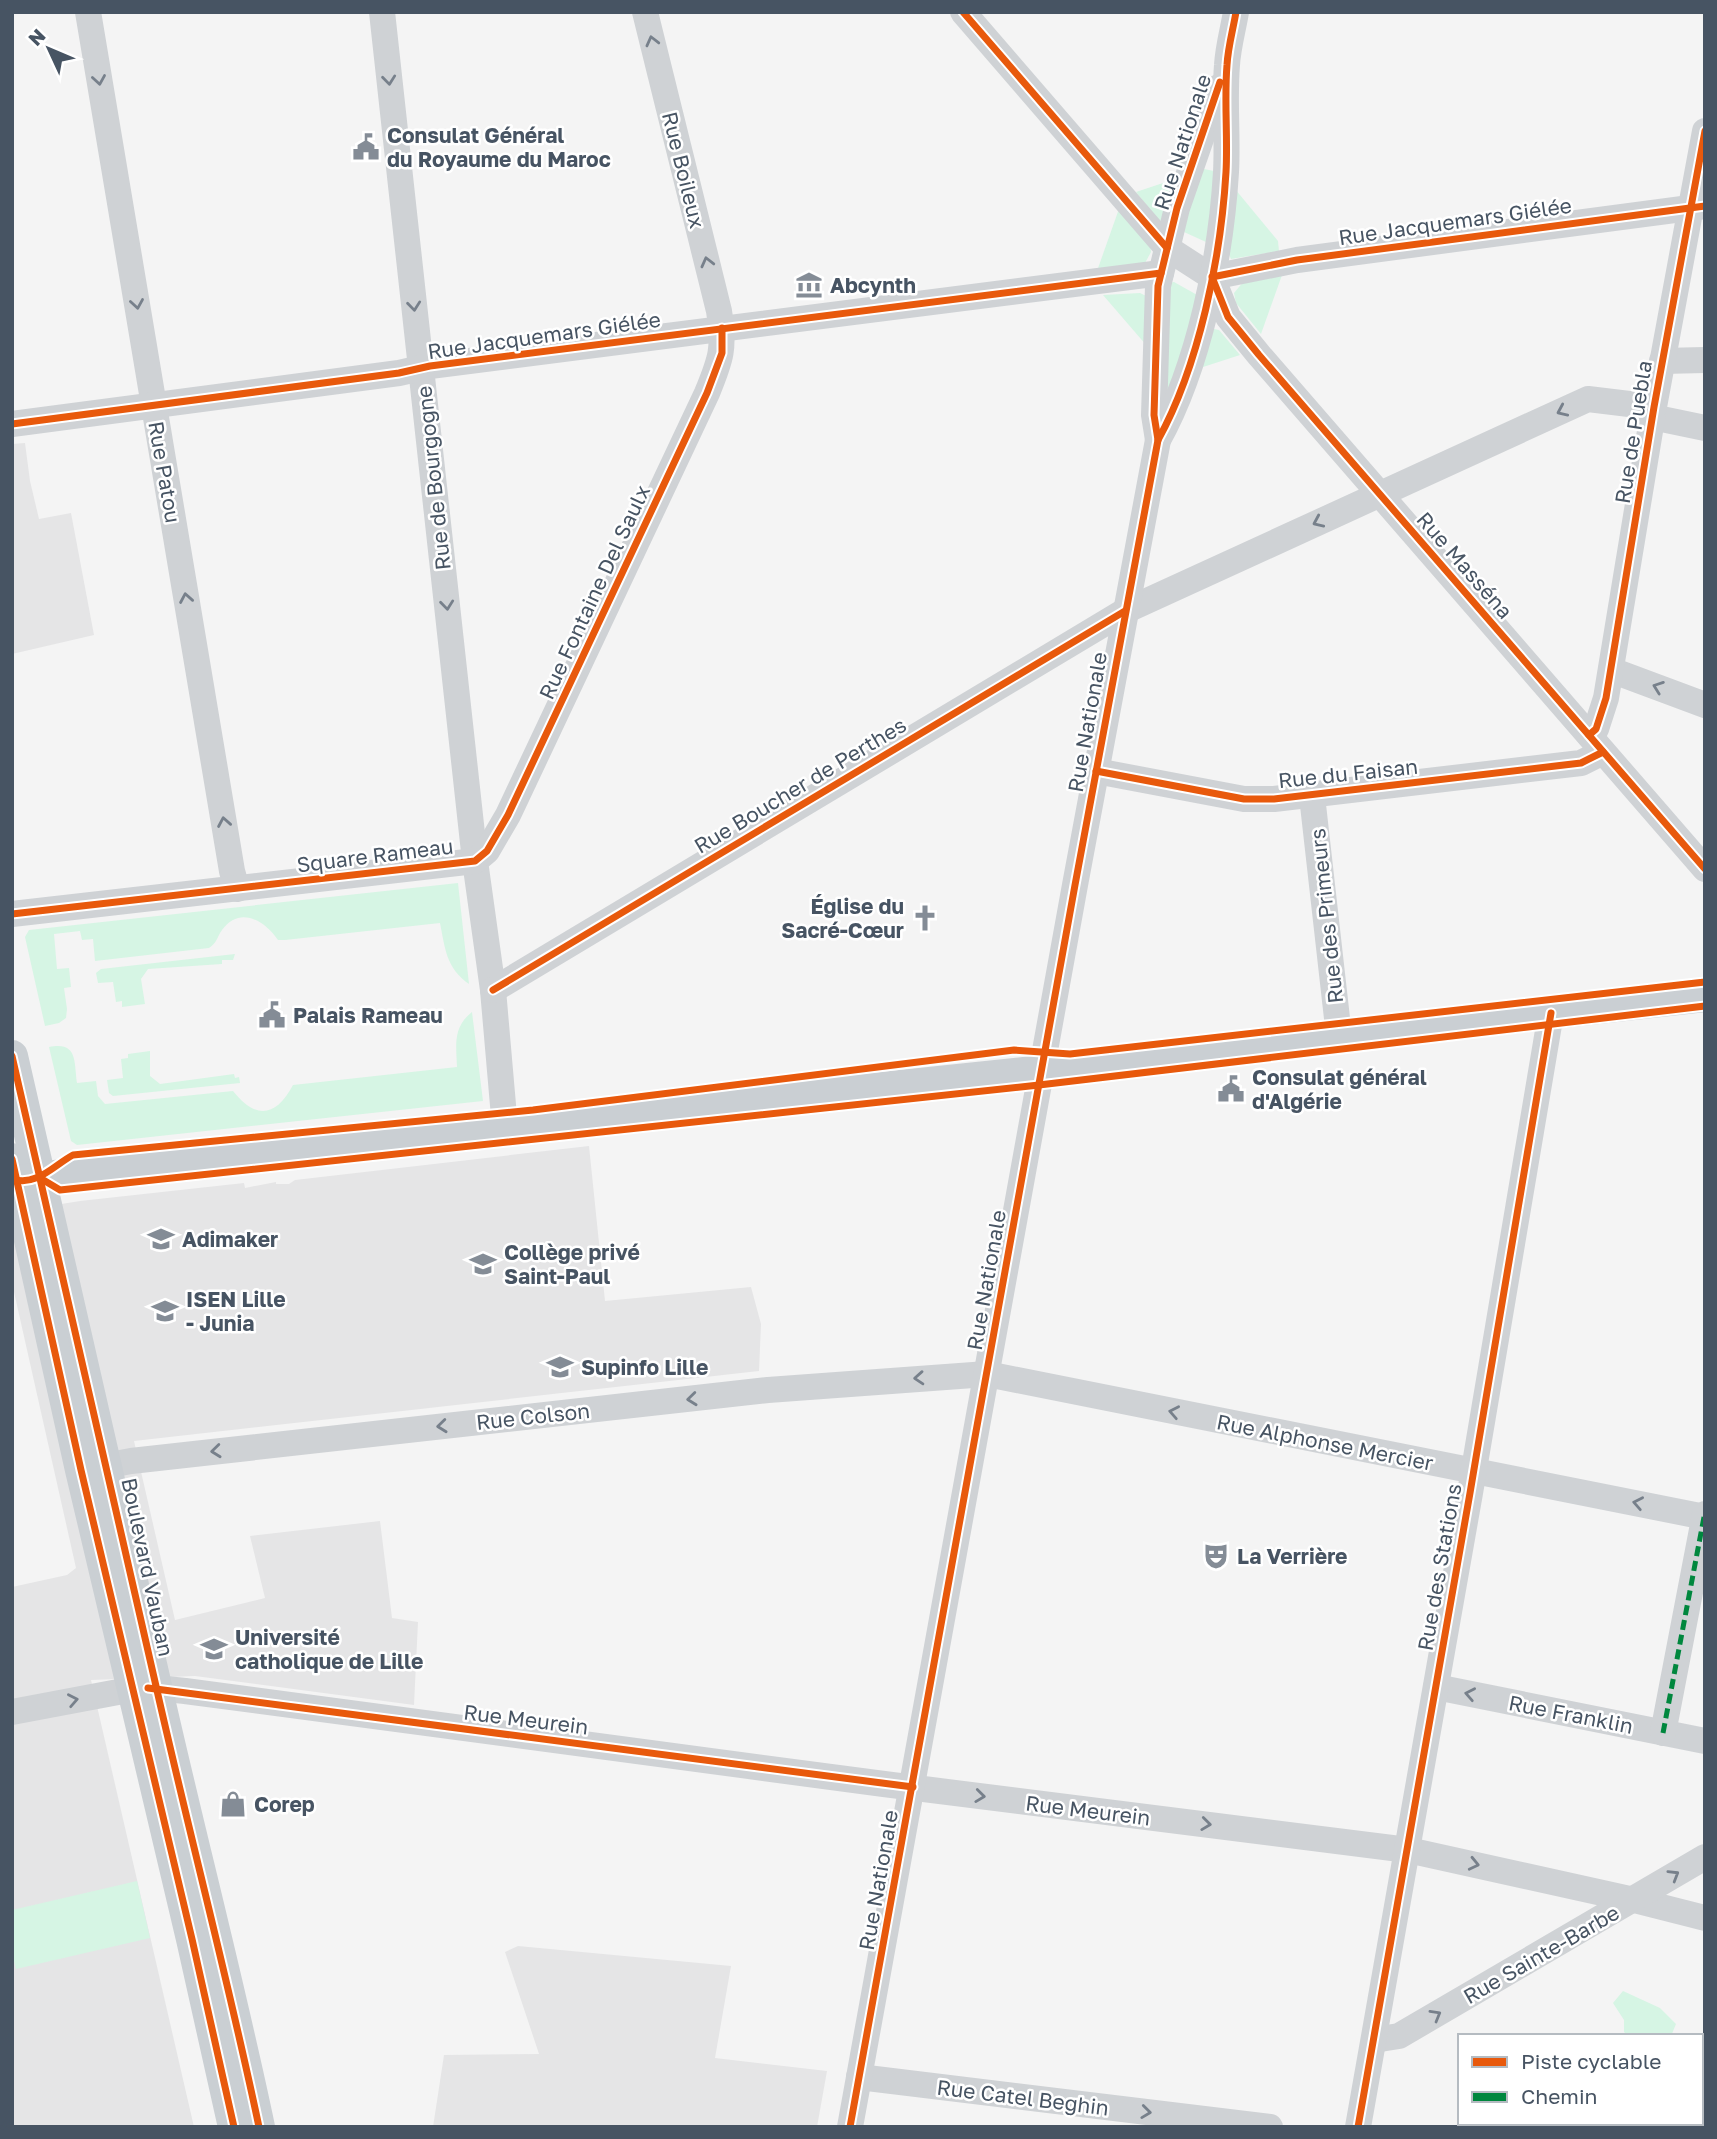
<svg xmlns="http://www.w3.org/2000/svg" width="1717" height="2139" font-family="'Golos Text',sans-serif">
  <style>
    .education { fill: #e5e5e6 }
    .green { fill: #d6f5e4 }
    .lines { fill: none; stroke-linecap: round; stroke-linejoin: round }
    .minor { stroke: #cfd2d5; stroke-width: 26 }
    .major { stroke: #cacfd3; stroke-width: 32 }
    .quiet { stroke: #00873e; stroke-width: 5; stroke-dasharray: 10 5; stroke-linecap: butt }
    .cycleway-casing { stroke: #fff; stroke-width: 11 }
    .cycleway { stroke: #e8590c; stroke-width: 7 }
    .oneway { stroke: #77808b }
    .labels { text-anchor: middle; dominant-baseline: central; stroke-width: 5; stroke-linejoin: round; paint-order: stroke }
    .poi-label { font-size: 21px; font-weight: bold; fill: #475463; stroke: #fff; text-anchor: start }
    .street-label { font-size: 21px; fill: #475463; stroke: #fff }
  </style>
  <rect width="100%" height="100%" fill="#f4f4f4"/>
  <g class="education">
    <polygon points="25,443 30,481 39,519 71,513 94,635 12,654 12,444"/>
    <polygon points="589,1146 605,1301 751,1287 761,1324 759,1371 134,1441 175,1620 265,1598 250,1536 380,1521 392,1618 418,1622 414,1705 195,1676 91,1680 194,2127 12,2127 12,1587 67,1575 76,1568 12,1283 12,1212 80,1201 244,1183 245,1188 276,1182 276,1184 289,1184 295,1180"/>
    <polygon points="518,1946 731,1966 715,2058 827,2071 817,2127 433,2127 444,2055 539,2054 505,1952"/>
  </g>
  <g class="green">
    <polygon points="1199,168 1219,172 1206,242 1184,232"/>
    <polygon points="1178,178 1160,222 1136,192"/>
    <polygon points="1235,189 1278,241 1279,251 1231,259 1228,252"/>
    <polygon points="1120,206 1150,242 1151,252 1145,263 1097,271"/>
    <polygon points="1282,275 1261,334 1236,303 1234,293 1244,281"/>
    <polygon points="1174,282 1199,296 1176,391 1163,389 1168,283"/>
    <polygon points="1140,293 1146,296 1147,346 1103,295"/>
    <polygon points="1214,329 1219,330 1240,355 1200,368"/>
    <path d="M458,883L469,984C446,968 445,948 440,923L285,940H278C265,921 240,905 222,930C217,937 217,943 209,948L95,961L93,939L82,940L80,931L54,934L57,969L69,968L71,987L64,988L67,1009L66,1018L59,1023L45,1026L25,937L29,930Z"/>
    <polygon points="235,954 233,960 222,960 222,964 148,969 141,979 145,1004 122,1007 122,1001 116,1002 113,982 98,983 96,973 101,969"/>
    <path d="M472,1012L483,1101L77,1145L71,1141L49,1047C78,1041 74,1062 77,1083L96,1081L98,1096L105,1104L233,1091C256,1120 276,1117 293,1085L457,1067C456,1044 453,1027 472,1012Z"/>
    <polygon points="150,1051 150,1076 160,1084 234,1074 235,1078 239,1077 240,1083 113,1096 109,1093 107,1080 123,1078 121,1059 128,1058 128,1054"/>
    <polygon points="137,1881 150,1938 16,1969 12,1953 12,1910"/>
    <polygon points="1623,1991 1660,2008 1676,2024 1671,2036 1628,2036 1624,2032 1624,2020 1613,2003"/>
  </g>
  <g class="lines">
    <g class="minor">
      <polyline points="88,12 232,871 237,889"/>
      <polyline points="382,12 475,861 493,990 505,1128"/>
      <polyline points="963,12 1167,248 1212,277"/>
      <polyline points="1212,277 1228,317 1259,355 1705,869"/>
      <polyline points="1212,277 1297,260 1705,206"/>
      <polyline points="1662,361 1705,360"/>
      <polyline points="1652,417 1705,428"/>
      <polyline points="12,424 399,373 430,366 1161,273"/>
      <polyline points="1158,440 1154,415 1158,286 1177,208 1219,87"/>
      <polyline points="1611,670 1705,705"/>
      <polyline points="1589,735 1596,729 1606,698 1654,407 1705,131"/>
      <polyline points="1096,771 1244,799 1274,799 1581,763 1603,752"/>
      <polyline points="1312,796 1339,1036"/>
      <path d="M475,861L487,851L508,815L707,393C721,359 725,348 719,311L645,12"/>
      <polyline points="12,914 475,861"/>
      <polyline points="493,990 1125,611 1588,399 1654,407"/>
      <polyline points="88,1469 131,1461 768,1390 987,1374 1705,1517"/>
      <polyline points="1436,1687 1705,1741"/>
      <polyline points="12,1712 134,1689 157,1688 185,1691 884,1784 1408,1850 1634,1900 1705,1918"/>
      <polyline points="1663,1733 1705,1514"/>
      <polyline points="1374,2040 1399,2036 1705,1857"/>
      <polyline points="859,2077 1270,2127"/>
      <path d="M850,2127L1075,885L1158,440C1199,366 1221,257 1226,172C1228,137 1224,101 1227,65C1228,47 1233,30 1236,12"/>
      <polyline points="1358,2127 1470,1493 1551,1013"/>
    </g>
    <g class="major">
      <path d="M12,1056C61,1266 109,1476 156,1686C189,1833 228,1979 259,2127"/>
      <polyline points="12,1159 81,1470 192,1939 234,2127"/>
      <polyline points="12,1182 75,1173 1042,1071 1705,996"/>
    </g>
    <polyline class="quiet" points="1663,1733 1704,1517"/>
    <g class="cycleway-casing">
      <g id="cycleway">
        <polyline points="963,12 1167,248"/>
        <polyline points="1705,206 1297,260 1212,277 1228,317 1259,355 1705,869"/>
        <polyline points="12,424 399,373 430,366 1161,273"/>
        <polyline points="1158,440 1154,415 1158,286 1177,208 1220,82"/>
        <polyline points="1589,735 1596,729 1606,698 1654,407 1705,131"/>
        <polyline points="1096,771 1244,799 1274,799 1581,763 1603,752"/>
        <polyline points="12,914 475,861 487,851 508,815 707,393 722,353 722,328"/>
        <polyline points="493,990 1125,611"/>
        <path d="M12,1056C61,1266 109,1476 156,1686C189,1833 228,1979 259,2127"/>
        <polyline points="12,1159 81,1470 192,1939 234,2127"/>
        <polyline points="40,1178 60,1190 1039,1085 1705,1006"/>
        <path d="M12,1179C37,1187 54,1165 73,1155L533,1110L1014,1050L1070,1054L1705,982"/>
        <polyline points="148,1688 913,1787"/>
        <path d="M850,2127L1075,885L1158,440C1199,366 1221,257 1226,172C1228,137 1224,101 1227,65C1228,47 1233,30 1236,12"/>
        <polyline points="1358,2127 1470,1493 1551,1013"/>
      </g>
    </g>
    <use href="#cycleway" class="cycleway"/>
  </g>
  <defs><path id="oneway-chevron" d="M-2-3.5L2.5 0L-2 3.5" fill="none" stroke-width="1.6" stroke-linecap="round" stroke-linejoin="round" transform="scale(1.75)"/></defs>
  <g class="oneway">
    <use href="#oneway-chevron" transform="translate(652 41) rotate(-104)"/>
    <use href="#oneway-chevron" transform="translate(99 80) rotate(81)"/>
    <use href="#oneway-chevron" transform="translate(389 80) rotate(84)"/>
    <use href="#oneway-chevron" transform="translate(707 262) rotate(-104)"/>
    <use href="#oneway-chevron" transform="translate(137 304) rotate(81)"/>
    <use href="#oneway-chevron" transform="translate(414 306) rotate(84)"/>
    <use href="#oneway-chevron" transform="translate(1562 411) rotate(156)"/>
    <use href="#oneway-chevron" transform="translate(1318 522) rotate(156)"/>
    <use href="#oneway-chevron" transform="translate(186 598) rotate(-100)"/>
    <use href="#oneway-chevron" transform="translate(447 605) rotate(84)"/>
    <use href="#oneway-chevron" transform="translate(1658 687) rotate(-160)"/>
    <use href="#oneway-chevron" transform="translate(224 822) rotate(-100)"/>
    <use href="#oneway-chevron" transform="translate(919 1378) rotate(176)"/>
    <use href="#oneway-chevron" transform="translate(692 1399) rotate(174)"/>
    <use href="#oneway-chevron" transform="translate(1174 1412) rotate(-169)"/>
    <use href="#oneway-chevron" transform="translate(442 1426) rotate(174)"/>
    <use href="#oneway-chevron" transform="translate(216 1451) rotate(174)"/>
    <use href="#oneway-chevron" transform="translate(1638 1503) rotate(-169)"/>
    <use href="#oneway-chevron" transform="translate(1470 1694) rotate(-169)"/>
    <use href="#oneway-chevron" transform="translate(73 1700) rotate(-11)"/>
    <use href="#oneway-chevron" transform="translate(980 1796) rotate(7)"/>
    <use href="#oneway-chevron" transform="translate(1206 1824) rotate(7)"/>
    <use href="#oneway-chevron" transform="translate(1474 1864) rotate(13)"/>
    <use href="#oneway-chevron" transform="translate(1674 1875) rotate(-31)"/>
    <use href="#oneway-chevron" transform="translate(1436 2015) rotate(-30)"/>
    <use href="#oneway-chevron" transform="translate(1146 2112) rotate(7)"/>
  </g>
  <defs>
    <g id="civic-bare" transform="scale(2.1)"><path d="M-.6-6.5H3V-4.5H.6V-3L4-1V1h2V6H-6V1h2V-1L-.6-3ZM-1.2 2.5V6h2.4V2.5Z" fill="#848c96" stroke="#fff" stroke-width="2.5" paint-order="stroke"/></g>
    <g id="museum-bare" transform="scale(2.1)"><path d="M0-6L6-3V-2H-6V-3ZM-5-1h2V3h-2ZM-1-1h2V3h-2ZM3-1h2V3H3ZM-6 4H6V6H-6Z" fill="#848c96" stroke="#fff" stroke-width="2.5" paint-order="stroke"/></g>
    <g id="church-bare" transform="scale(2.1)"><path d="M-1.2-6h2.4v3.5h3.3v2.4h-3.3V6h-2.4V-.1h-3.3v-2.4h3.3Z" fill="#848c96" stroke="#fff" stroke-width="2.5" paint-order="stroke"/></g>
    <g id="university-bare" transform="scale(2.1)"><path d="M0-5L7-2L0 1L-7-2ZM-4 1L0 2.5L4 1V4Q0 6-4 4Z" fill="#848c96" stroke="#fff" stroke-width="2.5" paint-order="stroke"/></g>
    <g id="school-bare" transform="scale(2.1)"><path d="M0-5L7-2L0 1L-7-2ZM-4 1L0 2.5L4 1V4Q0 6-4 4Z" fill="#848c96" stroke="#fff" stroke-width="2.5" paint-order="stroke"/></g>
    <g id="theatre-bare" transform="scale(2.1)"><path d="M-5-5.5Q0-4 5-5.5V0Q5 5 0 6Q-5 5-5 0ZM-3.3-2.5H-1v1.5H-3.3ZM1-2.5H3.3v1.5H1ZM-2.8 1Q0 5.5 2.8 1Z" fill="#848c96" stroke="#fff" stroke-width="2.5" paint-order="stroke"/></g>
    <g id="shop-bare" transform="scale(2.1)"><path d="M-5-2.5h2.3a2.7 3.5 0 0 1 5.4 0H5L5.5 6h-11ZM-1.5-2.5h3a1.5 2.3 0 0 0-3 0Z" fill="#848c96" stroke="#fff" stroke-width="2.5" paint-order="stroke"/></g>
  </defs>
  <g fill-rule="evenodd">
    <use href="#civic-bare" x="366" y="147"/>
    <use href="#museum-bare" x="809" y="285"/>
    <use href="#church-bare" x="925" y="918"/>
    <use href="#civic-bare" x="272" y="1015"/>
    <use href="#civic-bare" x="1231" y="1089"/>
    <use href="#university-bare" x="161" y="1239"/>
    <use href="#school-bare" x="483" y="1264"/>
    <use href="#university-bare" x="165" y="1311"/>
    <use href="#university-bare" x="560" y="1367"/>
    <use href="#theatre-bare" x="1216" y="1556"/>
    <use href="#university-bare" x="214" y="1649"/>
    <use href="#shop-bare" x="233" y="1804"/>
  </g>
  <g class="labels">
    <g class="poi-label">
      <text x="387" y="135">Consulat Général<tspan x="387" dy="24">du Royaume du Maroc</tspan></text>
      <text x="830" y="285">Abcynth</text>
      <text x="904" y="906" text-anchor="end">Église du<tspan x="904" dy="24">Sacré-Cœur</tspan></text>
      <text x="293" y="1015">Palais Rameau</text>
      <text x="1252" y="1077">Consulat général<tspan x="1252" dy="24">d'Algérie</tspan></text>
      <text x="182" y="1239">Adimaker</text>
      <text x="504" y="1252">Collège privé<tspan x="504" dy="24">Saint-Paul</tspan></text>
      <text x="186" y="1299">ISEN Lille<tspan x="186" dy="24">- Junia</tspan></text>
      <text x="581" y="1367">Supinfo Lille</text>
      <text x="1237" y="1556">La Verrière</text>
      <text x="235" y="1637">Université<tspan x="235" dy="24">catholique de Lille</tspan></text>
      <text x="254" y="1804">Corep</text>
    </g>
    <g class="street-label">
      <text transform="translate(1182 142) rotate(-72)">Rue Nationale</text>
      <text transform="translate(684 170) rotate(76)">Rue Boileux</text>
      <text transform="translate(1455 221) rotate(-8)">Rue Jacquemars Giélée</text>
      <text transform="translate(544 335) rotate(-8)">Rue Jacquemars Giélée</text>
      <text transform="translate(1633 432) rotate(-81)">Rue de Puebla</text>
      <text transform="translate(165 472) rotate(80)">Rue Patou</text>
      <text transform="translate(433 478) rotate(-96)">Rue de Bourgogne</text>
      <text transform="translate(1465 565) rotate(49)">Rue Masséna</text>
      <text transform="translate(594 592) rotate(-65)">Rue Fontaine Del Saulx</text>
      <text transform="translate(1087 722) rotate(-80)">Rue Nationale</text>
      <text transform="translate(1348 773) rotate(-6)">Rue du Faisan</text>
      <text transform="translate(800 785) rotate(-31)">Rue Boucher de Perthes</text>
      <text transform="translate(375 855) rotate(-7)">Square Rameau</text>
      <text transform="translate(1326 916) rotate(-96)">Rue des Primeurs</text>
      <text transform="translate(986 1280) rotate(-80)">Rue Nationale</text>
      <text transform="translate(533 1416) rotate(-6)">Rue Colson</text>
      <text transform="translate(1325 1442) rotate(11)">Rue Alphonse Mercier</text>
      <text transform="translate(148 1567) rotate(78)">Boulevard Vauban</text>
      <text transform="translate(1439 1567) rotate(-80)">Rue des Stations</text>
      <text transform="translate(1571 1714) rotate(11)">Rue Franklin</text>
      <text transform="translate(526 1719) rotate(7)">Rue Meurein</text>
      <text transform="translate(1088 1810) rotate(7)">Rue Meurein</text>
      <text transform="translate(878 1880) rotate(-80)">Rue Nationale</text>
      <text transform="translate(1541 1954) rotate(-30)">Rue Sainte-Barbe</text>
      <text transform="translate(1023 2097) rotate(7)">Rue Catel Beghin</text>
    </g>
  </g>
  <rect width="1717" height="2139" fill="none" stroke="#475463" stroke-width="28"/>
  <rect x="1458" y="2034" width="245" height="91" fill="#ffffff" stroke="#b5bbc1" stroke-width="2"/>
  <rect x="1472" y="2057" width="35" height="10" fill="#e8590c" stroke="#b5bbc1" stroke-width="2"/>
  <text x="1521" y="2069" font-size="21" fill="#475463">Piste cyclable</text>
  <rect x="1472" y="2092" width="35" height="10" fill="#00873e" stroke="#b5bbc1" stroke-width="2"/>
  <text x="1521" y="2104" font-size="21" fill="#475463">Chemin</text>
  <g transform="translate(49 49) rotate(314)" stroke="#ffffff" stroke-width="5" paint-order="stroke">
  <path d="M0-5L12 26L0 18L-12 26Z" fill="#475463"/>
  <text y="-10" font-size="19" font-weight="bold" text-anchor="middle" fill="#475463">N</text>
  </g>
</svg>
